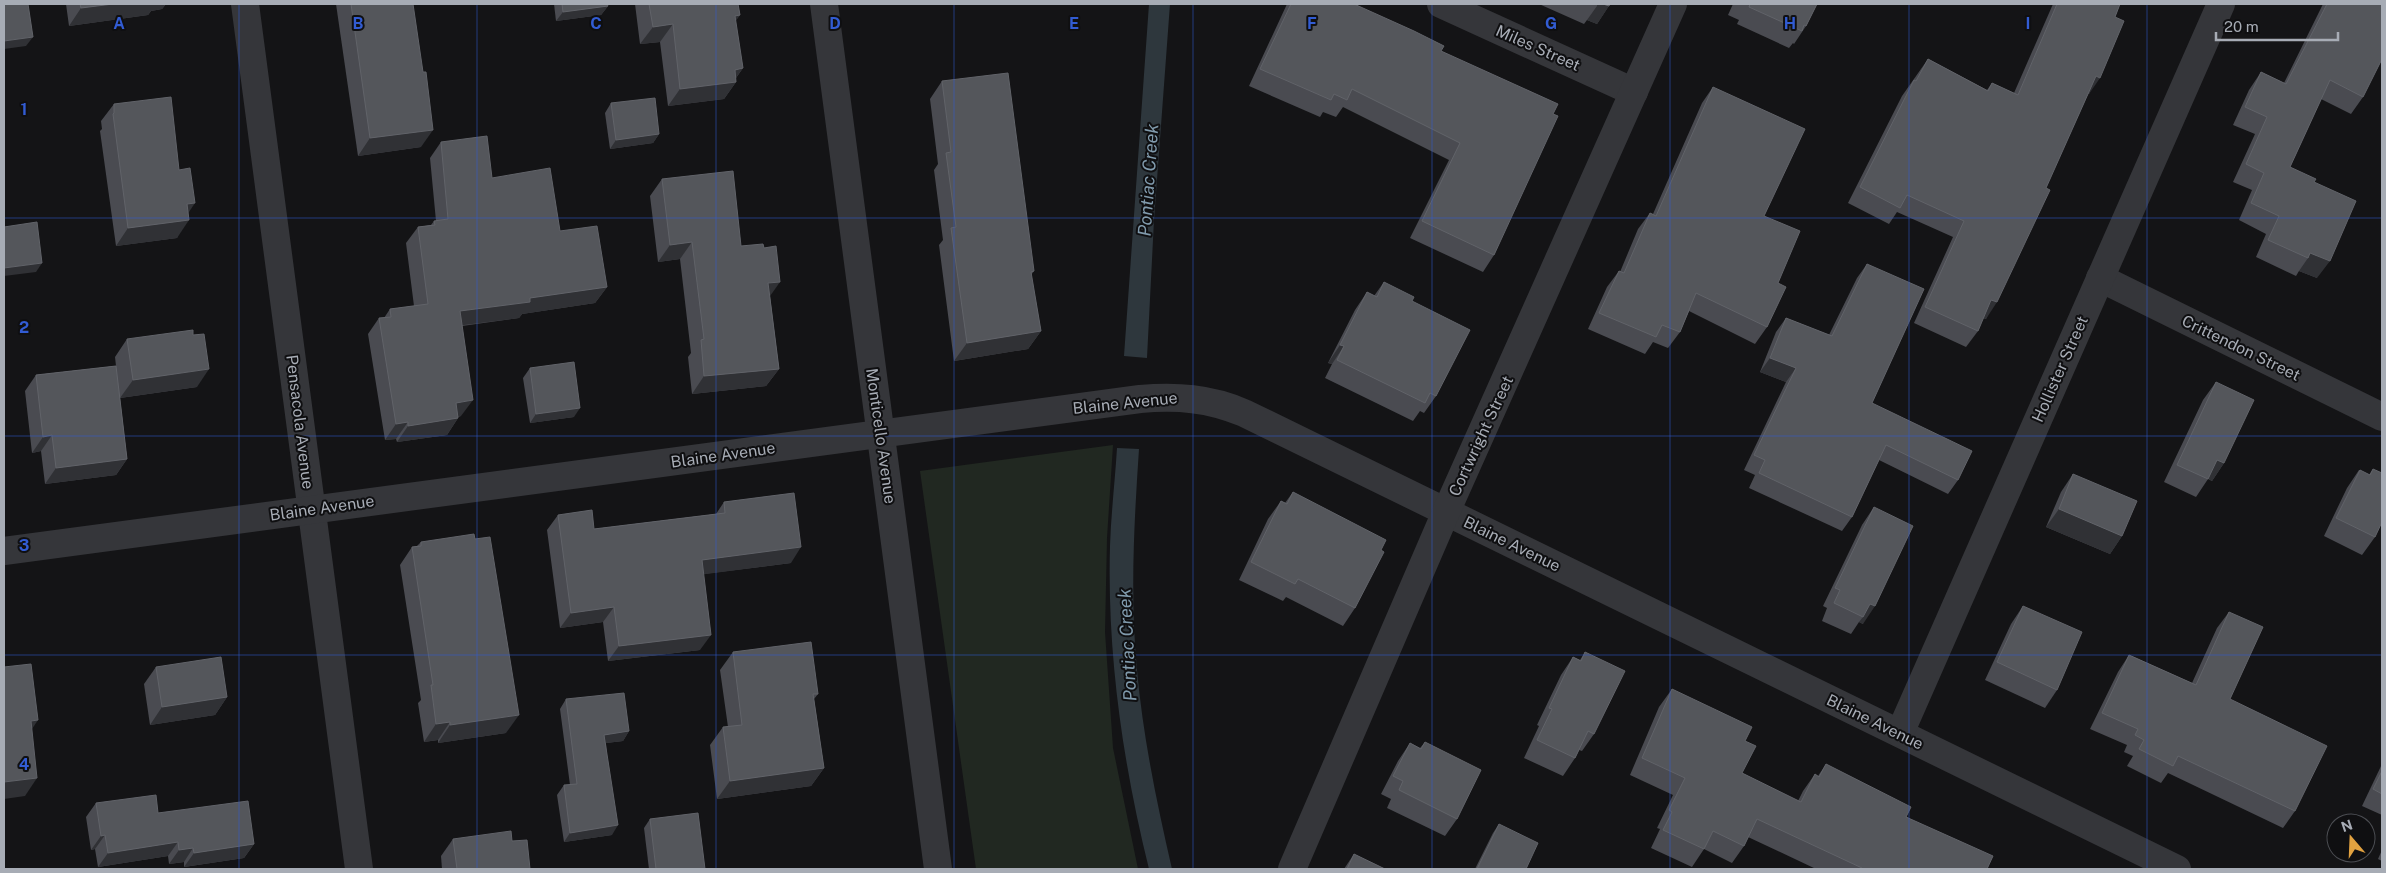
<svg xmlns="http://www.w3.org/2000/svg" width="2386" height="873" font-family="'Public Sans',sans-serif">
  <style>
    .green { fill: #212821 }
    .water { fill: #2e373d }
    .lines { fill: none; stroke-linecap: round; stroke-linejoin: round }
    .street { stroke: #35363a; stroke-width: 28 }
    .wall { fill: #4a4b51 }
    .shaded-wall { fill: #303135 }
    .building { fill: #54565b; stroke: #616369 }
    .grid { fill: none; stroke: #325cd3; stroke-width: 1; stroke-opacity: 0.55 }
    .labels { text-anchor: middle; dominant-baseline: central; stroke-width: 4; stroke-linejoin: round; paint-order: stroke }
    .street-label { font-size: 16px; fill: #a7acb5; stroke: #0f0f11 }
    .water-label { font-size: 18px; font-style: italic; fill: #819bad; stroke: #0f0f11 }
    .grid-label { font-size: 16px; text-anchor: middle; font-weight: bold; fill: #325cd3; stroke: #0f0f11; stroke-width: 4; stroke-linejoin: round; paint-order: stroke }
  </style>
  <rect width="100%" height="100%" fill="#141416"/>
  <polygon class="green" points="1113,445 1107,538 1105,632 1113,748 1138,869 976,869 920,471"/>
  <g class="water">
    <polygon points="1149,4 1170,4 1154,220 1147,358 1124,356"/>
    <path d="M1117,448L1139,449C1134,523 1130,597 1137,670C1143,737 1157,804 1172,869H1149C1123,764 1107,655 1110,546C1111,514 1115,481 1117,448Z"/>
  </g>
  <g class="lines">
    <g class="street">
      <polyline points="245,4 359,869"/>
      <polyline points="824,4 938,869"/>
      <polyline points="1441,4 1634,92"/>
      <polyline points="2100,278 2382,417"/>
      <path d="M4,551L1140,399C1177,396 1209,398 1244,413L2177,869"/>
      <polyline points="1900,733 2221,4"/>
      <polyline points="1292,869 1446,512 1673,4"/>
    </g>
  </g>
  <g class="wall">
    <polygon points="66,4 166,4 162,9 151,11 148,15 69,26"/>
    <polygon points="336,4 413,4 421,147 358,156"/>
    <polygon points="554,4 607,4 608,6 601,15 556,21"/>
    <polygon points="635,4 738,4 740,15 735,21 743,68 736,78 736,82 724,99 668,106 660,42 640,44"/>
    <polygon points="1287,4 1354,4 1441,51 1553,114 1494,255 1483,272 1410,238 1449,160 1343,107 1336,117 1323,112 1320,117 1249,86"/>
    <polygon points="1539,4 1610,4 1597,24 1587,20 1584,24"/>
    <polygon points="1733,4 1817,4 1806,26 1794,44 1793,43 1789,48 1737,24 1739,20 1728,15"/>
    <polygon points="2053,4 2120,4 2115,17 2089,94 2088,94 1986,319 1983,318 1978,331 1966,347 1914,323 1953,237 1897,212 1889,224 1848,203 1902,96 1928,59 1987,90 1992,83 2014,93"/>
    <polygon points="2323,4 2382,4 2363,97 2351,114 2321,99 2290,167 2314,182 2317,278 2299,271 2296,276 2256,257 2266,234 2239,220 2252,190 2233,182 2255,134 2233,125 2249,90 2261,72 2284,83"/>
    <polygon points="942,81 1034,271 1031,275 1041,331 1028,349 954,361 939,245 943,240 934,170 938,164 930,99"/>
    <polygon points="1713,87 1764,216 1778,283 1767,327 1755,344 1689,311 1680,332 1668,348 1653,342 1645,354 1588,329 1607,287 1619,271 1620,272 1638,229 1650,213 1653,214 1702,103"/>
    <polygon points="611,103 659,134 653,143 610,149 605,113"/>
    <polygon points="114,104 179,170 188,213 177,238 116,246 100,131 102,129 101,121"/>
    <polygon points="441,142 492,178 560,231 607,287 595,303 522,314 519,318 462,326 461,416 458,417 458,418 447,435 397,442 396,439 385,440 368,334 379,318 384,318 390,309 414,306 406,243 418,227 431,225 434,221 436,221 430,158"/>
    <polygon points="662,179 741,246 770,296 779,369 766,386 692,394 688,357 691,353 680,259 658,262 650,196"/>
    <polygon points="1867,264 1872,403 1958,480 1948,494 1879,460 1852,517 1842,531 1749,488 1755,475 1744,470 1786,382 1760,372 1776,332 1786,318 1829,335 1857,278"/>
    <polygon points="1384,282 1412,301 1436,396 1424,413 1420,411 1413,421 1325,378 1332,364 1328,363 1355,310 1367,292 1374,296"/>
    <polygon points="127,339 197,387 120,398 127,459 116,475 45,484 41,451 32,453 25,391 36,375 116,366 115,357"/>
    <polygon points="530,368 574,417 530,423 523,378"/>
    <polygon points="2216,382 2224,463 2212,481 2208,479 2196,497 2164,482 2203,400"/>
    <polygon points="2373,469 2375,537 2362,555 2324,536 2347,488 2359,470 2369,475"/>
    <polygon points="2073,474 2122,536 2110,554 2046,527 2061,492"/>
    <polygon points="1293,492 1381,550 1355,608 1343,626 1286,597 1283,601 1239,580 1268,519 1281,501 1285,503"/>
    <polygon points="724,502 791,563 703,574 700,650 608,661 603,622 560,628 547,530 558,515 594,529 716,514"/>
    <polygon points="1874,507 1863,624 1859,622 1851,634 1822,621 1827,608 1823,606 1862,525"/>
    <polygon points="421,542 506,733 438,743 438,740 424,742 418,703 421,700 400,565 412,547 417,546"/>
    <polygon points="2023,606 2057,690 2045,708 1985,680 2011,624"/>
    <polygon points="2229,612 2230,699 2295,811 2283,828 2168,773 2161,783 2127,766 2133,756 2124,752 2127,745 2090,729 2118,672 2129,655 2192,683 2217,628"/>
    <polygon points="733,652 818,694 814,699 824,768 811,786 717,799 710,745 723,727 728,727 720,670"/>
    <polygon points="1585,652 1594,734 1582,751 1579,750 1575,758 1563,776 1524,758 1539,726 1537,725 1561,675 1573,657 1580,660"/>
    <polygon points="156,667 227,697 215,715 150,725 144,684"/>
    <polygon points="1672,689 1745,741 1742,773 1798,801 1803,791 1815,774 1818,776 1826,764 1987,869 1816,869 1748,837 1744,846 1732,863 1704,849 1692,867 1651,848 1660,829 1657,828 1673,795 1630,775 1659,707"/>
    <polygon points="566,699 629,731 623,741 606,743 612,835 564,842 557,795 564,785 570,785 560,709"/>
    <polygon points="1425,742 1457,819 1445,836 1387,808 1391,799 1381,794 1398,761 1410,743 1420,748"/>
    <polygon points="2382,764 2382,815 2362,806"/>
    <polygon points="96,803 158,813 254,844 244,858 184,867 184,862 169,864 168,856 98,867 95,849 91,850 86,817"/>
    <polygon points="650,819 705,869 649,869 644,828"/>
    <polygon points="1499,824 1526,869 1475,869 1493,833"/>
    <polygon points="453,839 512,841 530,869 442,869 441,856"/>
    <polygon points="2382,850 2382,861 2378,859"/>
    <polygon points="1354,854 1385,869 1344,869"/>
  </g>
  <g class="shaded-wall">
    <polygon points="113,4 166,4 162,9 151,11 148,15 69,26 81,8"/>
    <polygon points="1597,4 1603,4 1609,6 1597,24 1587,20 1597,6"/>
    <polygon points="608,6 601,15 556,21 563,12"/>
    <polygon points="740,15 727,33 735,16"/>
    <polygon points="673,24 660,42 640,44 653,27"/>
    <polygon points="33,37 26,46 4,49 4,41"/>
    <polygon points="743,68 733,82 736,82 724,99 668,106 680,89 735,70"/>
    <polygon points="2096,76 2100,78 2089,94 2084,92"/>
    <polygon points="433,130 421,147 358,156 370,138"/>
    <polygon points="659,134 653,143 610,149 616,140"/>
    <polygon points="195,203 183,221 187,204"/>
    <polygon points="189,220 177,238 116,246 128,228"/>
    <polygon points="692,242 680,259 658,262 670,245"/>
    <polygon points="2310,253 2330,261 2317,278 2299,271 2308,258"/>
    <polygon points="42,263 36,272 4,276 4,268"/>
    <polygon points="780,282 768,299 768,283"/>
    <polygon points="607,287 595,303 522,314 519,318 448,327 460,311 530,298"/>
    <polygon points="1991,300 1997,302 1986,319 1980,316"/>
    <polygon points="1041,331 1028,349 954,361 967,343"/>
    <polygon points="1340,345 1344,346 1332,364 1328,363"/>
    <polygon points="1770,358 1796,368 1786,382 1760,372"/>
    <polygon points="209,369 197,387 120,398 133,380"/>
    <polygon points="779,369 766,386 692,394 704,376"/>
    <polygon points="473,400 461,416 445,419 456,403"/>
    <polygon points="580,408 574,417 530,423 536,414"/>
    <polygon points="458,418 447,435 397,442 408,426"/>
    <polygon points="408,422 396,439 385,440 396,424"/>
    <polygon points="52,435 41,451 32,453 43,437"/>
    <polygon points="127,459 116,475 45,484 56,468"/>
    <polygon points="2217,460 2224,463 2212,481 2205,477"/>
    <polygon points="2059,509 2122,536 2110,554 2046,527"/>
    <polygon points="801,547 791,563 691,576 702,560"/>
    <polygon points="1870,604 1875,606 1863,624 1859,622 1863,617"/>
    <polygon points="614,607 603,622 560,628 571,613"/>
    <polygon points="711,635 700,650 608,661 619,646"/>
    <polygon points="227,697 215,715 150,725 162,707"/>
    <polygon points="519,715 506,733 438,743 450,725"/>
    <polygon points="38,720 26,738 31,721"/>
    <polygon points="450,722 438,740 424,742 436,724"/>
    <polygon points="629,731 623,741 598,744 604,735"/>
    <polygon points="824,768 811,786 717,799 730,781"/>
    <polygon points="37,778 25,796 4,799 4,782"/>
    <polygon points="618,825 612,835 564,842 570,833"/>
    <polygon points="105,835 95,849 91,850 101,836"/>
    <polygon points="178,842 168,856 98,867 108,853"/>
    <polygon points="254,844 244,858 184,867 194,853"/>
    <polygon points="193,848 184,862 169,864 179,850"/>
  </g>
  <g class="building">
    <polygon points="4,4 28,4 33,37 4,41"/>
    <polygon points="80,4 113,4 81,8"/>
    <polygon points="351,4 413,4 423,72 426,72 433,130 370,138"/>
    <polygon points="562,4 607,4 608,6 563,12"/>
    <polygon points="649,4 738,4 740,15 735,16 743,68 735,70 736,82 680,89 673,24 653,27"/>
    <polygon points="1291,4 1354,4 1414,31 1444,46 1441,51 1558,104 1553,114 1558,116 1494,255 1422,221 1460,143 1352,89 1347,100 1334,94 1331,100 1260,69"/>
    <polygon points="1603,4 1610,4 1609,6"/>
    <polygon points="1750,4 1817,4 1806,26 1804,25 1802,31 1749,7"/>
    <polygon points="2057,4 2120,4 2115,17 2124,21 2100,78 2096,76 2046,188 2050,190 1997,302 1991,300 1978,331 1925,307 1964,221 1907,195 1900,208 1860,187 1914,80 1916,81 1928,59 1988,91 1992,83 2018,95"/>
    <polygon points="2327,4 2382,4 2382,59 2363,97 2330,80 2290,167 2316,179 2314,182 2356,201 2330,261 2310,253 2308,258 2268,240 2279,216 2251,203 2264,173 2246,164 2267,117 2245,107 2261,72 2286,84"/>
    <polygon points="1008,73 1034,271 1031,272 1041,331 967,343 951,228 956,227 946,153 951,152 942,81"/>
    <polygon points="1713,87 1805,129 1764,216 1800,231 1778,283 1786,287 1767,327 1696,293 1680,332 1662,325 1656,337 1599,313 1619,271 1624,273 1650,213 1656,216"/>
    <polygon points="171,97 179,170 190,168 195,203 187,204 189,220 128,228 113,114 114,113 114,104"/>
    <polygon points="655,98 659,134 616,140 611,103"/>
    <polygon points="487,136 492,178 550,168 560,231 597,226 607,287 530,298 530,302 460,311 473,400 456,403 458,418 408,426 408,422 396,424 379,318 391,317 390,309 428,304 418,227 435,225 434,221 448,219 441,142"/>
    <polygon points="733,171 741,246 763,244 764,248 776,246 780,282 768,283 779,369 704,376 701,340 704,339 692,242 670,245 662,179"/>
    <polygon points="37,222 42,263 4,268 4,227"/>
    <polygon points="1867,264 1924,289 1872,403 1972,451 1958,480 1886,445 1852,517 1759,473 1765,460 1754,455 1796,368 1770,358 1786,318 1832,336"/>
    <polygon points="1384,282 1414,297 1412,301 1470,330 1436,396 1430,393 1425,403 1337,360 1344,346 1340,345 1367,292 1377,297"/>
    <polygon points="193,330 193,335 204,334 209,369 133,380 127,339"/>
    <polygon points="574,362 580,408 536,414 530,368"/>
    <polygon points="116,366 127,459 56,468 52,435 43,437 36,375"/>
    <polygon points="2216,382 2254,400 2224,463 2217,460 2208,479 2177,465"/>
    <polygon points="2373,469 2382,473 2382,522 2375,537 2336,518 2360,470 2370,475"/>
    <polygon points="2073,474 2137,501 2122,536 2059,509"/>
    <polygon points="1293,492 1386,540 1381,550 1384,552 1355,608 1298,579 1295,584 1251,562 1281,501 1287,504"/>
    <polygon points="794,493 801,547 702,560 711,635 619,646 614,607 571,613 558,515 592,510 594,529 725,513 724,502"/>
    <polygon points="1874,507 1913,526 1875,606 1870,604 1863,617 1834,603 1840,590 1835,588"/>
    <polygon points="474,534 475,539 490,537 519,715 450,725 450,722 436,724 431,685 433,685 412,547 421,546 421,542"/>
    <polygon points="2023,606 2082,632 2057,690 1997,662"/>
    <polygon points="2229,612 2263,627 2230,699 2327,746 2295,811 2178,756 2173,766 2139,749 2144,740 2135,735 2138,729 2102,713 2129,655 2196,685"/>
    <polygon points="811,642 818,694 813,694 824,768 730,781 723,727 742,725 733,652"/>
    <polygon points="1585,652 1625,671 1594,734 1588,731 1575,758 1537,740 1552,709 1549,708 1573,657 1581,661"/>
    <polygon points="221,657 227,697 162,707 156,667"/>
    <polygon points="31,664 38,720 31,721 37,778 4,782 4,667"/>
    <polygon points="1672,689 1752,727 1745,741 1756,746 1742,773 1801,802 1815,774 1819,777 1826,764 1911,807 1906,817 1993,856 1987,869 1861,869 1862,868 1757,819 1744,846 1713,831 1704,849 1663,830 1672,812 1669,810 1685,778 1642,758"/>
    <polygon points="624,693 629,731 604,735 618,825 570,833 564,785 577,784 566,699"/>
    <polygon points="1425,742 1481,770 1457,819 1399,790 1403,781 1393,776 1410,743 1421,749"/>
    <polygon points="2382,771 2382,794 2373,789"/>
    <polygon points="156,795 158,813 248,801 254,844 194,853 193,848 179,850 178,842 108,853 105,835 101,836 96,803"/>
    <polygon points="698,813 705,869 656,869 650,819"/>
    <polygon points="1499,824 1538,843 1526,869 1477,869"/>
    <polygon points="511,831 512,841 527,840 530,869 457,869 453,839"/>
    <polygon points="1354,854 1385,869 1347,869"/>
  </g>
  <path class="grid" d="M239,4V869M477,4V869M716,4V869M954,4V869M1193,4V869M1432,4V869M1670,4V869M1909,4V869M2147,4V869M4,218H2382M4,436H2382M4,655H2382"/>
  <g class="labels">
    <g class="street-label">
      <text transform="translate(1538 48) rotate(24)">Miles Street</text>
      <text transform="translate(2241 348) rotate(26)">Crittendon Street</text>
      <text transform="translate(2060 369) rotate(-66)">Hollister Street</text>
      <text transform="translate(1125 403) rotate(-6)">Blaine Avenue</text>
      <text transform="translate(300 422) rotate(83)">Pensacola Avenue</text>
      <text transform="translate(881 436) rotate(82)">Monticello Avenue</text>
      <text transform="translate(1481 436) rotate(-65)">Cortwright Street</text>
      <text transform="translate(723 455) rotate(-8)">Blaine Avenue</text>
      <text transform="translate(322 508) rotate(-8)">Blaine Avenue</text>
      <text transform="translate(1512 544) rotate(26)">Blaine Avenue</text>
      <text transform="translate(1875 722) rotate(26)">Blaine Avenue</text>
    </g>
    <g class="water-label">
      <text transform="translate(1148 180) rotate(-86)">Pontiac Creek</text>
      <text transform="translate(1127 645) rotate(-93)">Pontiac Creek</text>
    </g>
  </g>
  <g class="grid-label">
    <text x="119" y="29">A</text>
    <text x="358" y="29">B</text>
    <text x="596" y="29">C</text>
    <text x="835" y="29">D</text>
    <text x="1074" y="29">E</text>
    <text x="1312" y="29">F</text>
    <text x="1551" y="29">G</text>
    <text x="1790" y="29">H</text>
    <text x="2028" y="29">I</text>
    <text x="24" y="115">1</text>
    <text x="24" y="333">2</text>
    <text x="24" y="551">3</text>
    <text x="24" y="770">4</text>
  </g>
  <rect width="2386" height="873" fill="none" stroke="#a7acb5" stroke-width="10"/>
  <g transform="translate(2351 838) rotate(341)"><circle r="24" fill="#0f0f11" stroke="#4c4e53"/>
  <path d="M0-4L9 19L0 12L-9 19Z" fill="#e2a240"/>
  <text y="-8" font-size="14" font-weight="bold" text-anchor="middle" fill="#a7acb5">N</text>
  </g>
  <path d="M2216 32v8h122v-8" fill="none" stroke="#a7acb5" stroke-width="2.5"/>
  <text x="2224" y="32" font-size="15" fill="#a7acb5" stroke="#0f0f11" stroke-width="4" paint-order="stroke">20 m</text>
</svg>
